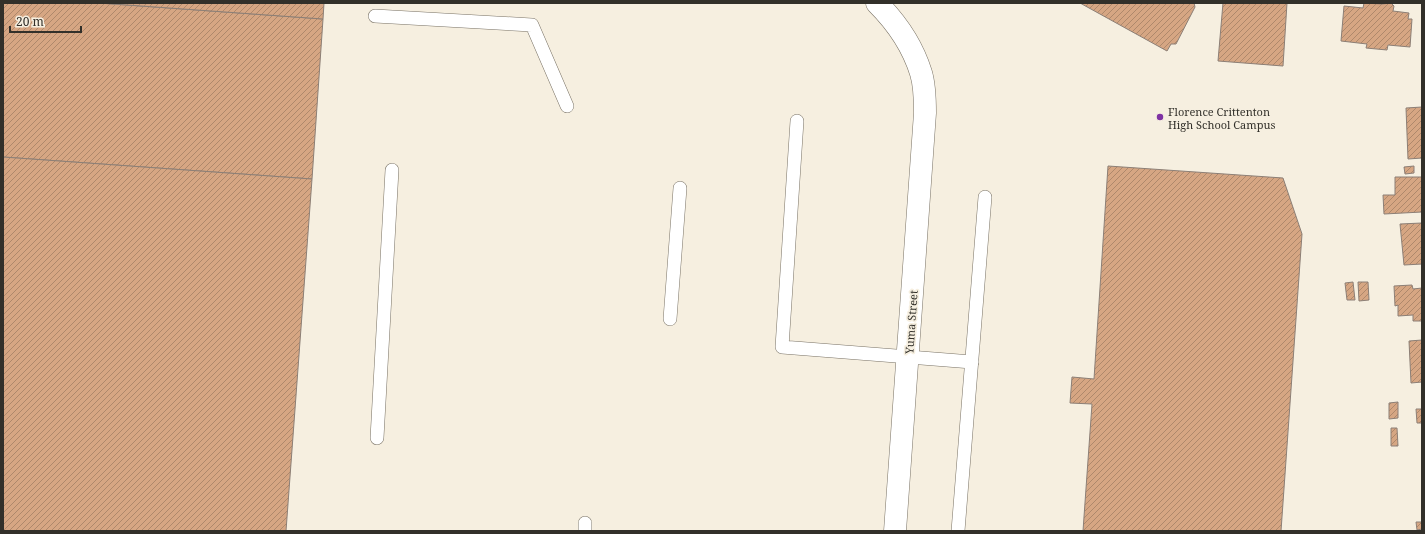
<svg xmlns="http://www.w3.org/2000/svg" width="1425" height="534" font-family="'Noto Serif',serif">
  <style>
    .building { fill: url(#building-hatch); stroke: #8c7f76 }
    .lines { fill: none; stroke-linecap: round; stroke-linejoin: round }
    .service-casing { stroke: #797265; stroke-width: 14 }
    .minor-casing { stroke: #797265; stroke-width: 23 }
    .service { stroke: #fff; stroke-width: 13 }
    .minor { stroke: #fff; stroke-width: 22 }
    .poi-dot { fill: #7f32a3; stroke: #f6efe0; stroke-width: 1.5 }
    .labels { text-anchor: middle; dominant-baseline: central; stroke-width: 3.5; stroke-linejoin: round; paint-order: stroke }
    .poi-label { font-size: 11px; fill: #32302a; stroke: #f6efe0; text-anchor: start }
    .street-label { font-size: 11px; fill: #32302a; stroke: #f6efe0 }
  </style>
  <defs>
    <pattern id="building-hatch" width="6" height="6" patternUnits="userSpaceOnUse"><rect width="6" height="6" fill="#d6a683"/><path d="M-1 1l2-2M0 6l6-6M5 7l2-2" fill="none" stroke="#ae886b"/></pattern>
  </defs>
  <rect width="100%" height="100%" fill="#f6efe0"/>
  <g class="building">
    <polygon points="3,3 99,3 323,19 312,179 3,157"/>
    <polygon points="99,3 324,3 323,19"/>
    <polygon points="1080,3 1194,3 1195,7 1176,44 1171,44 1167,51"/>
    <polygon points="1223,3 1287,3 1283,66 1218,61"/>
    <polygon points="1364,3 1382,4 1391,3 1394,6 1393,11 1409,13 1408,19 1412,19 1410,47 1388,45 1387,50 1366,48 1367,44 1341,41 1344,6 1363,8"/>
    <polygon points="1422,107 1422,158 1408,159 1406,108"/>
    <polygon points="3,157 312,179 286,531 3,531"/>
    <polygon points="1108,166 1283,178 1302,234 1281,531 1083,531 1092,404 1070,403 1072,377 1094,379"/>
    <polygon points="1414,166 1414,173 1405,174 1404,167"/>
    <polygon points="1395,177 1422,177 1422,212 1384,214 1383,195 1395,195"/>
    <polygon points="1422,223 1422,264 1404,265 1400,224"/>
    <polygon points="1353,282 1355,300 1347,300 1345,283"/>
    <polygon points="1358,282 1368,282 1369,300 1359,301"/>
    <polygon points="1412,285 1413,289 1422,288 1422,321 1413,321 1413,315 1398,316 1398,305 1395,306 1394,286"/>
    <polygon points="1422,340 1422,382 1411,383 1409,341"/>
    <polygon points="1398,402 1398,418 1389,419 1389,403"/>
    <polygon points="1416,409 1422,409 1422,423 1417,423"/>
    <polygon points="1391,428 1397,428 1398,446 1391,446"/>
    <polygon points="1416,522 1422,522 1422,529 1417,530"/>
  </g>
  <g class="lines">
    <g class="service-casing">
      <g id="service">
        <polyline points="375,16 532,25 567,106"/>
        <polyline points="797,121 782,347 972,362"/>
        <polyline points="670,319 680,188"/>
        <polyline points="377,438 392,170"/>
        <polyline points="585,531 585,523"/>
        <polyline points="958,531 985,197"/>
      </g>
    </g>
    <g class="minor-casing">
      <path id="minor" d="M877,3C896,22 913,47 921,73C925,86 925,100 925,113L895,531"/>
    </g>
    <use href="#service" class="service"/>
    <use href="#minor" class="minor"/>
  </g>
  <circle class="poi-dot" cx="1160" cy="117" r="4"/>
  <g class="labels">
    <g class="poi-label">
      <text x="1168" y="111">Florence Crittenton<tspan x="1168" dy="13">High School Campus</tspan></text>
    </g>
    <g class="street-label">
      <text transform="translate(911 322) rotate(-86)">Yuma Street</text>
    </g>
  </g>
  <rect width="1425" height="534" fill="none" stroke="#32302a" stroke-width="8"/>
  <path d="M10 26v6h71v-6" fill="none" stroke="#32302a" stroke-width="2"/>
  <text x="16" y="26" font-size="12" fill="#32302a" stroke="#f6efe0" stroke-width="3" paint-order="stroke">20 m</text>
</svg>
